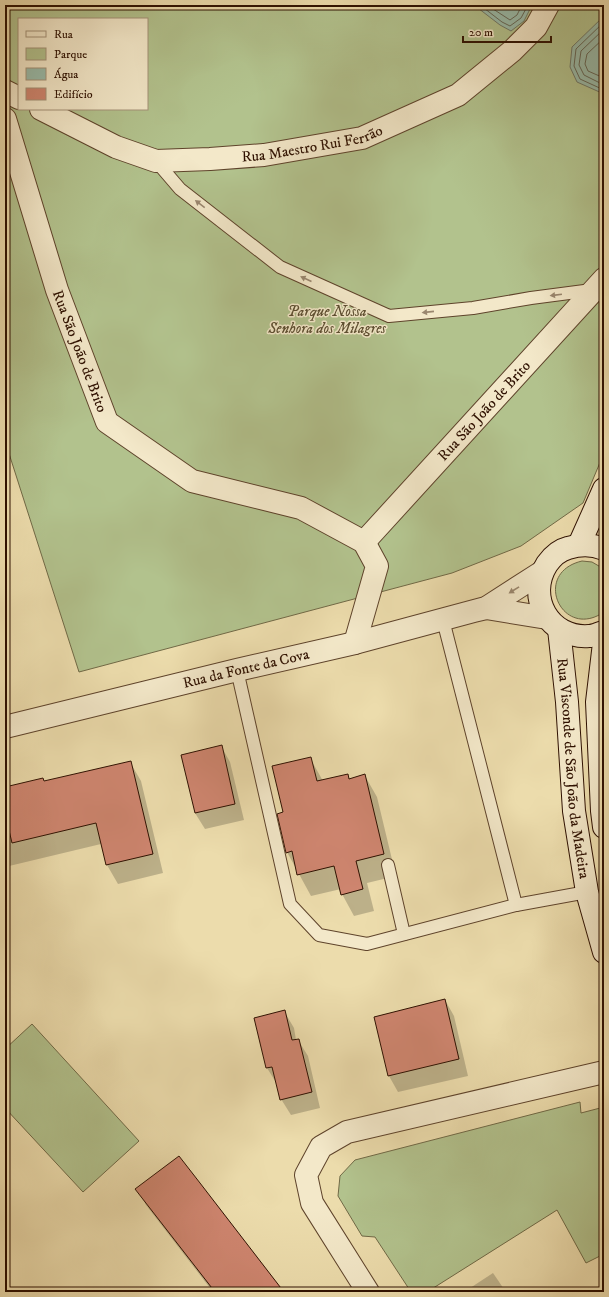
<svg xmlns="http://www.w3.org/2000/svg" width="609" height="1297" font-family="'IM FELL DW Pica',serif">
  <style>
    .green { fill: #b2c28d; stroke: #706946; fill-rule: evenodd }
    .water { fill: #99bcab; stroke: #6e7767 }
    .shadow { fill: #0003 }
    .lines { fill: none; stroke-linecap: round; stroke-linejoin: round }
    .shore { stroke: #646656; stroke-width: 1 }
    .building { fill: #ce856f; stroke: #2e1000 }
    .service-casing { stroke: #5e432b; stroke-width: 14 }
    .minor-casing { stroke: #5e432b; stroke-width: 24 }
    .secondary-casing { stroke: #2e1000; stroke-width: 24 }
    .service { stroke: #f3e8c9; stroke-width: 12 }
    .minor { stroke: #f3e8c9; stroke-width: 22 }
    .secondary { stroke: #f3e8c9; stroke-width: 22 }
    .oneway { fill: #9a876f }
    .labels { text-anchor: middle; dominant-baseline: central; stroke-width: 3; stroke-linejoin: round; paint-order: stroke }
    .street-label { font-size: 15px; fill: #2e1000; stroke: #f3e8c9 }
    .park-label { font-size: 15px; font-style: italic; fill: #5c4e31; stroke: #f3e8c9 }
  </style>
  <rect width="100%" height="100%" fill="#ecdcac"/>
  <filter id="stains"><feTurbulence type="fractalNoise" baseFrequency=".005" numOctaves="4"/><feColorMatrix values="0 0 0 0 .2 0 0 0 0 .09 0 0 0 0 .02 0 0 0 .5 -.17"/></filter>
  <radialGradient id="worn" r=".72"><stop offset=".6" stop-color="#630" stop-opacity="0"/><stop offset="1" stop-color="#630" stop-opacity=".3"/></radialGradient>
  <g class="green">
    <path d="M5,5H604V453L583,503L521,546L452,573L79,672L5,441ZM19,19H147V109H19Z"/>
    <path d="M582,561L592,562L604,569V612C562,641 531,573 582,561Z"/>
    <polygon points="32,1024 139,1141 83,1192 5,1108 5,1049"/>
    <polygon points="580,1102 581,1113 604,1107 604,1254 586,1263 557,1210 427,1292 411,1292 375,1237 362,1236 338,1196 340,1176 355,1160"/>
  </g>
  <g class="water">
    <polygon points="474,5 532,5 524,21 511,31 500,25"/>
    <polygon points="604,16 604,94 577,82 570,67 572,47"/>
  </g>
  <g class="shadow">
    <polygon points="221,746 230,762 244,820 205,829 195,813"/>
    <polygon points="310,758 323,781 347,775 350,779 365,776 377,797 396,876 367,883 374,911 354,916 342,894 341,889 311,896 287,852 284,813"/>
    <polygon points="130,762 141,781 163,873 118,884 107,865 101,844 5,867 5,789 44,782"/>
    <polygon points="445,1000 454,1016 468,1076 398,1092 389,1076 375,1017"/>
    <polygon points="284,1011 294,1028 296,1040 298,1040 308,1056 320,1108 291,1115 281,1099 277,1084 267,1068"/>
    <polygon points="137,1189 283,1292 213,1292 146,1205"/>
    <polygon points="493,1273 506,1292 464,1292"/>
  </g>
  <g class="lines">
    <g class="shore">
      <polyline points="480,5 502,22 510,26 521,18 528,5"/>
      <polyline points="487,5 510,20 517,15 522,5"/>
      <polyline points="604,22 576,49 574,66 580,79 604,90"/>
      <polyline points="604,29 581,51 579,65 584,75 604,85"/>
      <polyline points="604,38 587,54 585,64 588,71 604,78"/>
    </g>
  </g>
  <g class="building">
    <polygon points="222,745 235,804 195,813 181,755"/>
    <polygon points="311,757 317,781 348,774 349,779 365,774 384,854 356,861 363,889 341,895 334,866 297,875 292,851 286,853 277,814 283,812 272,766"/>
    <polygon points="131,761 153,854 106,865 96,823 12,843 5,813 5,787 43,778 44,781"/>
    <polygon points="445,999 459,1059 388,1076 374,1017"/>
    <polygon points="285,1010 292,1040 299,1039 312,1092 280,1100 272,1067 266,1068 254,1018"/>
    <polygon points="179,1156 200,1183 284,1292 215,1292 135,1189"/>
  </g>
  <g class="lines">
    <g class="service-casing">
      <g id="service">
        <polyline points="156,161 180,189 280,267 389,316 473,308 531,298 592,290"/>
        <polyline points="443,620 516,905 587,892"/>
        <polyline points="237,670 290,904 319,935 367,944 516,905"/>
        <polyline points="388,865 404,934"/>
      </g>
    </g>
    <g class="minor-casing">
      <g id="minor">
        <polyline points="5,91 19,98"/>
        <path id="s1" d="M41,109L116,147L156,161L210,159L264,155L362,138L458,95L512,51L536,27L548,5"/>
        <path id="s2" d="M5,119L57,290L107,422L192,481L301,508L364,542L377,566L355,643"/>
        <path id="s3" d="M364,542L604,279"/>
        <polyline points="486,608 547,618"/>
        <path id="s4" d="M5,727L237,670L355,643L474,611L486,608L542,572"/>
        <polyline points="368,1292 312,1203 306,1175 321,1147 347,1132 604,1072"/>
      </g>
    </g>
    <g class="secondary-casing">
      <g id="secondary">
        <polyline points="579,545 604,489"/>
        <path d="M604,549C592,544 581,544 568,548C560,550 552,557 547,564C526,597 549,639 589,636C594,636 599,633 604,632"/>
        <path id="s5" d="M559,629L567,702L574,811L587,892L604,952"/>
        <polyline points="604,643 597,702 602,811 604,827"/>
      </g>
    </g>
    <use href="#service" class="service"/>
    <use href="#minor" class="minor"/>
    <use href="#secondary" class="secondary"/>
  </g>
  <defs><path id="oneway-solid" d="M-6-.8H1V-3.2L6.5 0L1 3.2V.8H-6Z"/></defs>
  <g class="oneway">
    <use href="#oneway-solid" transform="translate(200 204) rotate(-142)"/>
    <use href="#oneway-solid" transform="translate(306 279) rotate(-156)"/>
    <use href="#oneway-solid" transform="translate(556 295) rotate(173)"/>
    <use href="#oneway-solid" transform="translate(428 312) rotate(174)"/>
    <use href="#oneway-solid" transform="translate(514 590) rotate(148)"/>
  </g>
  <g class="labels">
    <g class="street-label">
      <text stroke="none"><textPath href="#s1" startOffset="284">Rua Maestro Rui Ferrão</textPath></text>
      <text stroke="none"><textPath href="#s2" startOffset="244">Rua São João de Brito</textPath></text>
      <text stroke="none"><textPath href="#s3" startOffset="178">Rua São João de Brito</textPath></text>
      <text stroke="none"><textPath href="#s4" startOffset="248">Rua da Fonte da Cova</textPath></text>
      <text stroke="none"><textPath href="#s5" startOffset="140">Rua Visconde de São João da Madeira</textPath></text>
    </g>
    <g class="park-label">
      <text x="327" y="311">Parque Nossa<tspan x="327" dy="17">Senhora dos Milagres</tspan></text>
    </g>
  </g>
  <rect width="609" height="1297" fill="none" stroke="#ecdcac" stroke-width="20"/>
  <rect x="6" y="6" width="597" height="1285" fill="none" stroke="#2e1000" stroke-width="2"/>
  <rect x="10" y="10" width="589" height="1277" fill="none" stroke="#2e1000"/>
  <rect x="18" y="18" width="130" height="92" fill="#f3e8c9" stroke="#a49279"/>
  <rect x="26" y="31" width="20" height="6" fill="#f3e8c9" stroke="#a49279"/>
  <text x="54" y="38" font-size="12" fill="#2e1000">Rua</text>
  <rect x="26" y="48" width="20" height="12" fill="#b2c28d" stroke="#a49279"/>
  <text x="54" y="58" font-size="12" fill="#2e1000">Parque</text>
  <rect x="26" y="68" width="20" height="12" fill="#99bcab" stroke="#a49279"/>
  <text x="54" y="78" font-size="12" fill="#2e1000">Água</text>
  <rect x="26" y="88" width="20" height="12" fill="#ce856f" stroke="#a49279"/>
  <text x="54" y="98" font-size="12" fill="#2e1000">Edifício</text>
  <path d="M463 36v6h88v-6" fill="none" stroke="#2e1000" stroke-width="2"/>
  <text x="469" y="36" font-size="12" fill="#2e1000" stroke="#f3e8c9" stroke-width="3" paint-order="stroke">20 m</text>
  <rect width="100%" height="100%" filter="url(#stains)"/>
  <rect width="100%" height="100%" fill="url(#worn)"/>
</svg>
